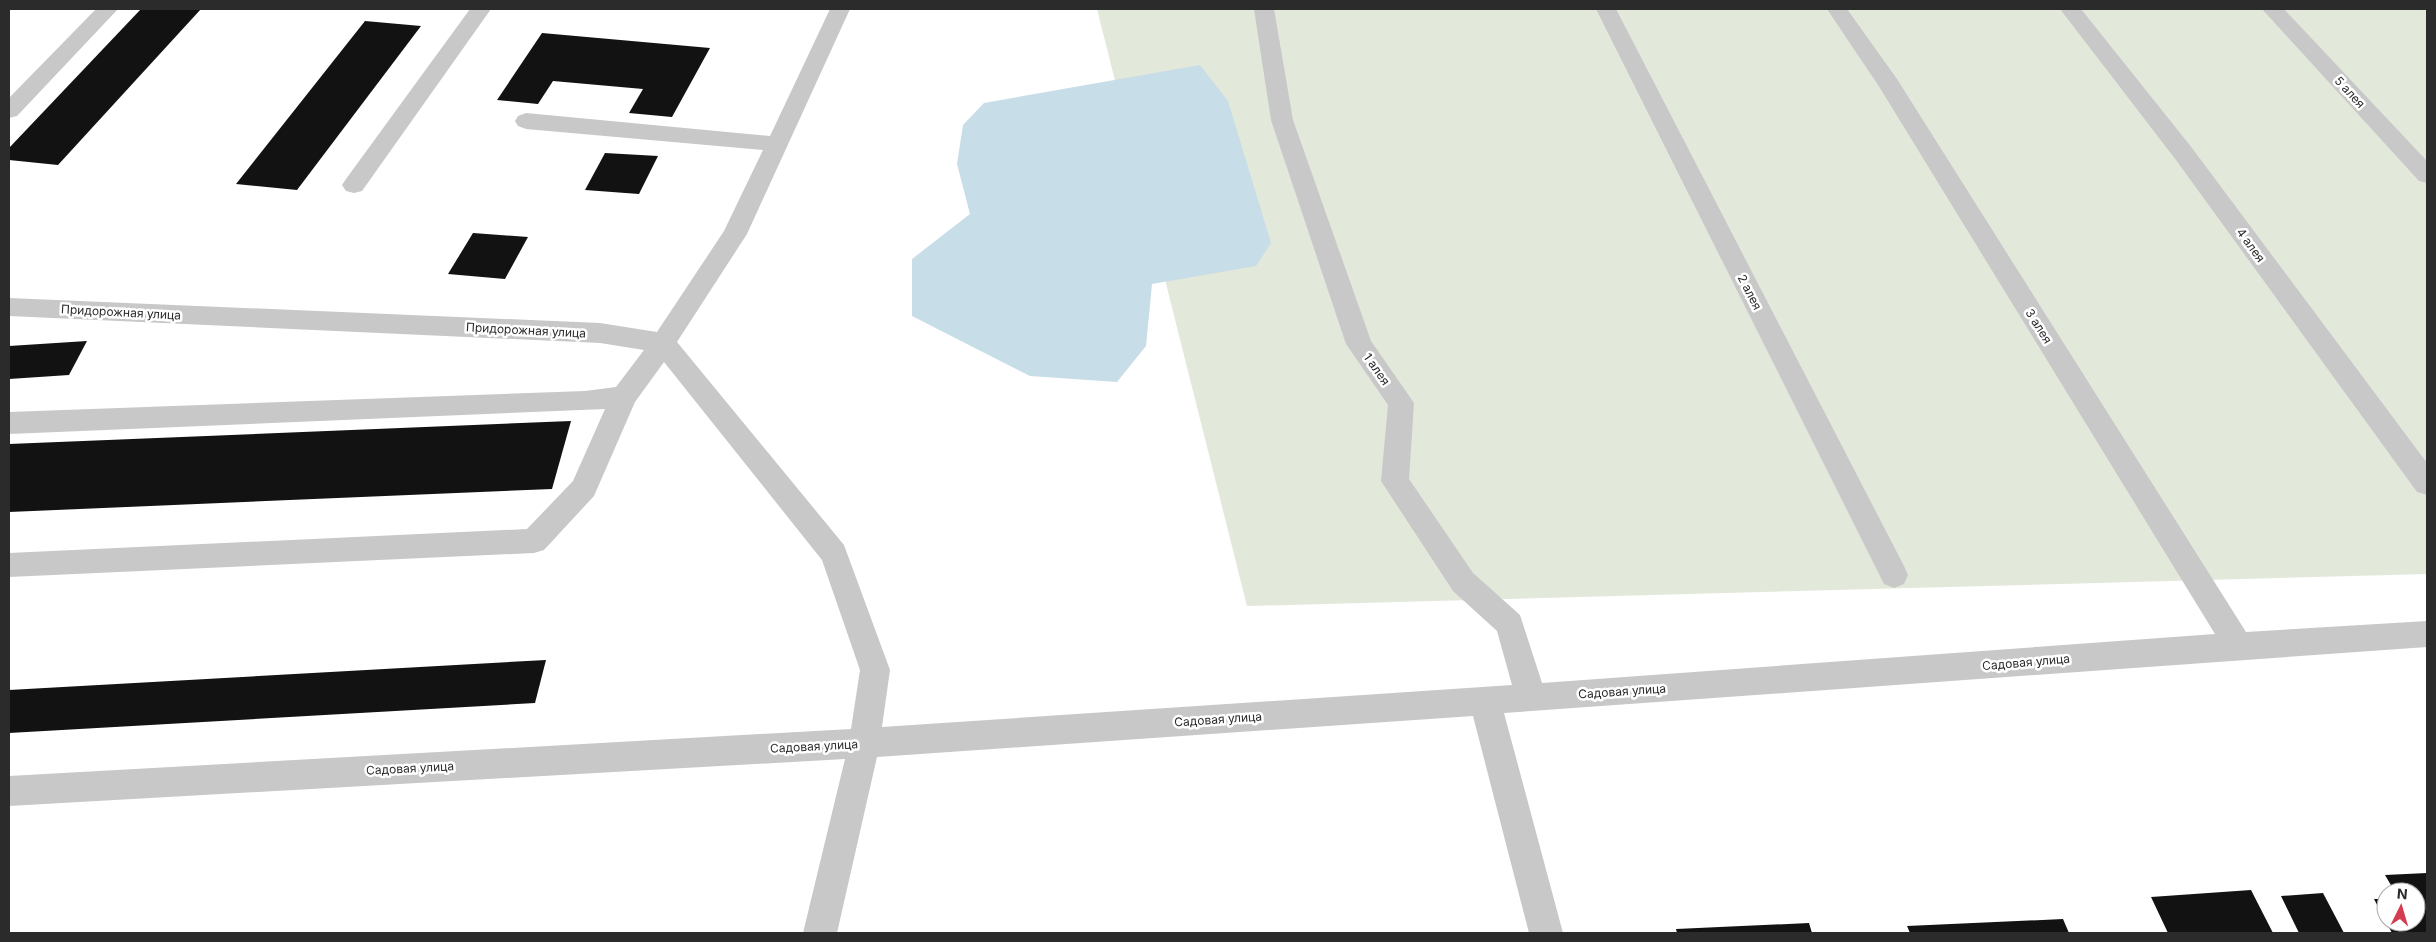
<svg xmlns="http://www.w3.org/2000/svg" width="2436" height="942" font-family="Inter,sans-serif">
  <style>
    .green { fill: #e2e8da }
    .water { fill: #c7dde7 }
    .building { fill: #121212 }
    .lines { fill: none; stroke-linecap: round; stroke-linejoin: round }
    .minor { fill: #c8c8c8; fill-rule: evenodd }
    .labels { text-anchor: middle; dominant-baseline: central; stroke-width: 5; stroke-linejoin: round; paint-order: stroke }
    .street-label { font-size: 12px; fill: #2b2b2b; stroke: #fff }
  </style>
  <rect width="100%" height="100%" fill="#fff"/>
  <polygon class="green" points="1097,9 2427,9 2427,574 1247,606"/>
  <polygon class="water" points="1200,65 1228,101 1271,243 1256,266 1152,284 1146,346 1117,382 1030,376 912,316 912,259 970,214 957,164 963,125 984,103"/>
  <g class="building">
    <polygon points="141,9 201,9 58,165 9,160 9,148"/>
    <polygon points="365,21 421,26 297,190 236,184"/>
    <polygon points="542,33 710,48 672,117 629,113 643,89 553,81 538,104 497,100"/>
    <polygon points="605,153 658,156 639,194 585,190"/>
    <polygon points="473,233 528,237 505,279 448,274"/>
    <polygon points="87,341 69,375 9,379 9,346"/>
    <polygon points="571,421 552,489 9,512 9,444"/>
    <polygon points="546,660 535,703 9,733 9,690"/>
    <polygon points="2427,873 2427,933 2392,933 2386,922 2416,922 2416,892 2395,892 2385,875"/>
    <polygon points="2251,890 2273,933 2168,933 2151,897"/>
    <polygon points="2323,893 2344,933 2299,933 2281,896"/>
    <polygon points="2374,899 2386,899 2386,922"/>
    <polygon points="2063,919 2069,933 1910,933 1907,926"/>
    <polygon points="1809,923 1812,933 1677,933 1676,929"/>
  </g>
  <g class="lines">
    <g class="minor">
      <polygon points="96,9 118,9 17,116 9,118 9,98"/>
      <polygon points="470,9 491,9 362,191 354,193 346,191 342,185 346,179"/>
      <polygon points="830,9 850,9 747,234 677,342 844,545 890,670 882,727 1512,685 1497,631 1453,591 1381,481 1388,405 1346,344 1271,120 1254,9 1274,9 1293,120 1371,341 1414,403 1409,479 1473,573 1520,615 1542,683 2215,634 1880,88 1827,9 1847,9 1897,79 2246,632 2427,621 2427,647 1504,713 1563,933 1529,933 1473,716 877,757 837,933 803,933 845,759 9,806 9,776 851,729 860,670 822,560 664,362 635,402 594,496 544,550 534,553 9,577 9,553 527,529 573,481 605,409 9,434 9,412 585,391 616,387 644,350 600,343 9,316 9,298 600,323 657,332 724,231 763,150 526,129 518,126 515,121 518,116 526,113 770,136"/>
      <polygon points="1596,9 1616,9 1904,566 1908,575 1904,584 1894,588 1884,584"/>
      <polygon points="2060,9 2081,9 2192,148 2427,463 2427,495 2417,492 2176,160"/>
      <polygon points="2262,9 2284,9 2427,161 2427,183 2419,181"/>
    </g>
  </g>
  <g class="labels">
    <g class="street-label">
      <text transform="translate(2350 92) rotate(47)">5 алея</text>
      <text transform="translate(2251 245) rotate(54)">4 алея</text>
      <text transform="translate(1750 292) rotate(63)">2 алея</text>
      <text transform="translate(121 312) rotate(3)">Придорожная улица</text>
      <text transform="translate(2039 326) rotate(58)">3 алея</text>
      <text transform="translate(526 330) rotate(3)">Придорожная улица</text>
      <text transform="translate(1377 369) rotate(55)">1 алея</text>
      <text transform="translate(2026 662) rotate(-5)">Садовая улица</text>
      <text transform="translate(1622 691) rotate(-4)">Садовая улица</text>
      <text transform="translate(1218 719) rotate(-4)">Садовая улица</text>
      <text transform="translate(814 746) rotate(-3)">Садовая улица</text>
      <text transform="translate(410 768) rotate(-3)">Садовая улица</text>
    </g>
  </g>
  <rect width="2436" height="942" fill="none" stroke="#2b2b2b" stroke-width="20"/>
  <g transform="translate(2401 907) rotate(5)"><circle r="24" fill="#ffffff" stroke="#aaaaaa"/>
  <path d="M0-4L9 19L0 12L-9 19Z" fill="#d43c51"/>
  <text y="-8" font-size="14" font-weight="bold" text-anchor="middle" fill="#2b2b2b">N</text>
  </g>
</svg>
